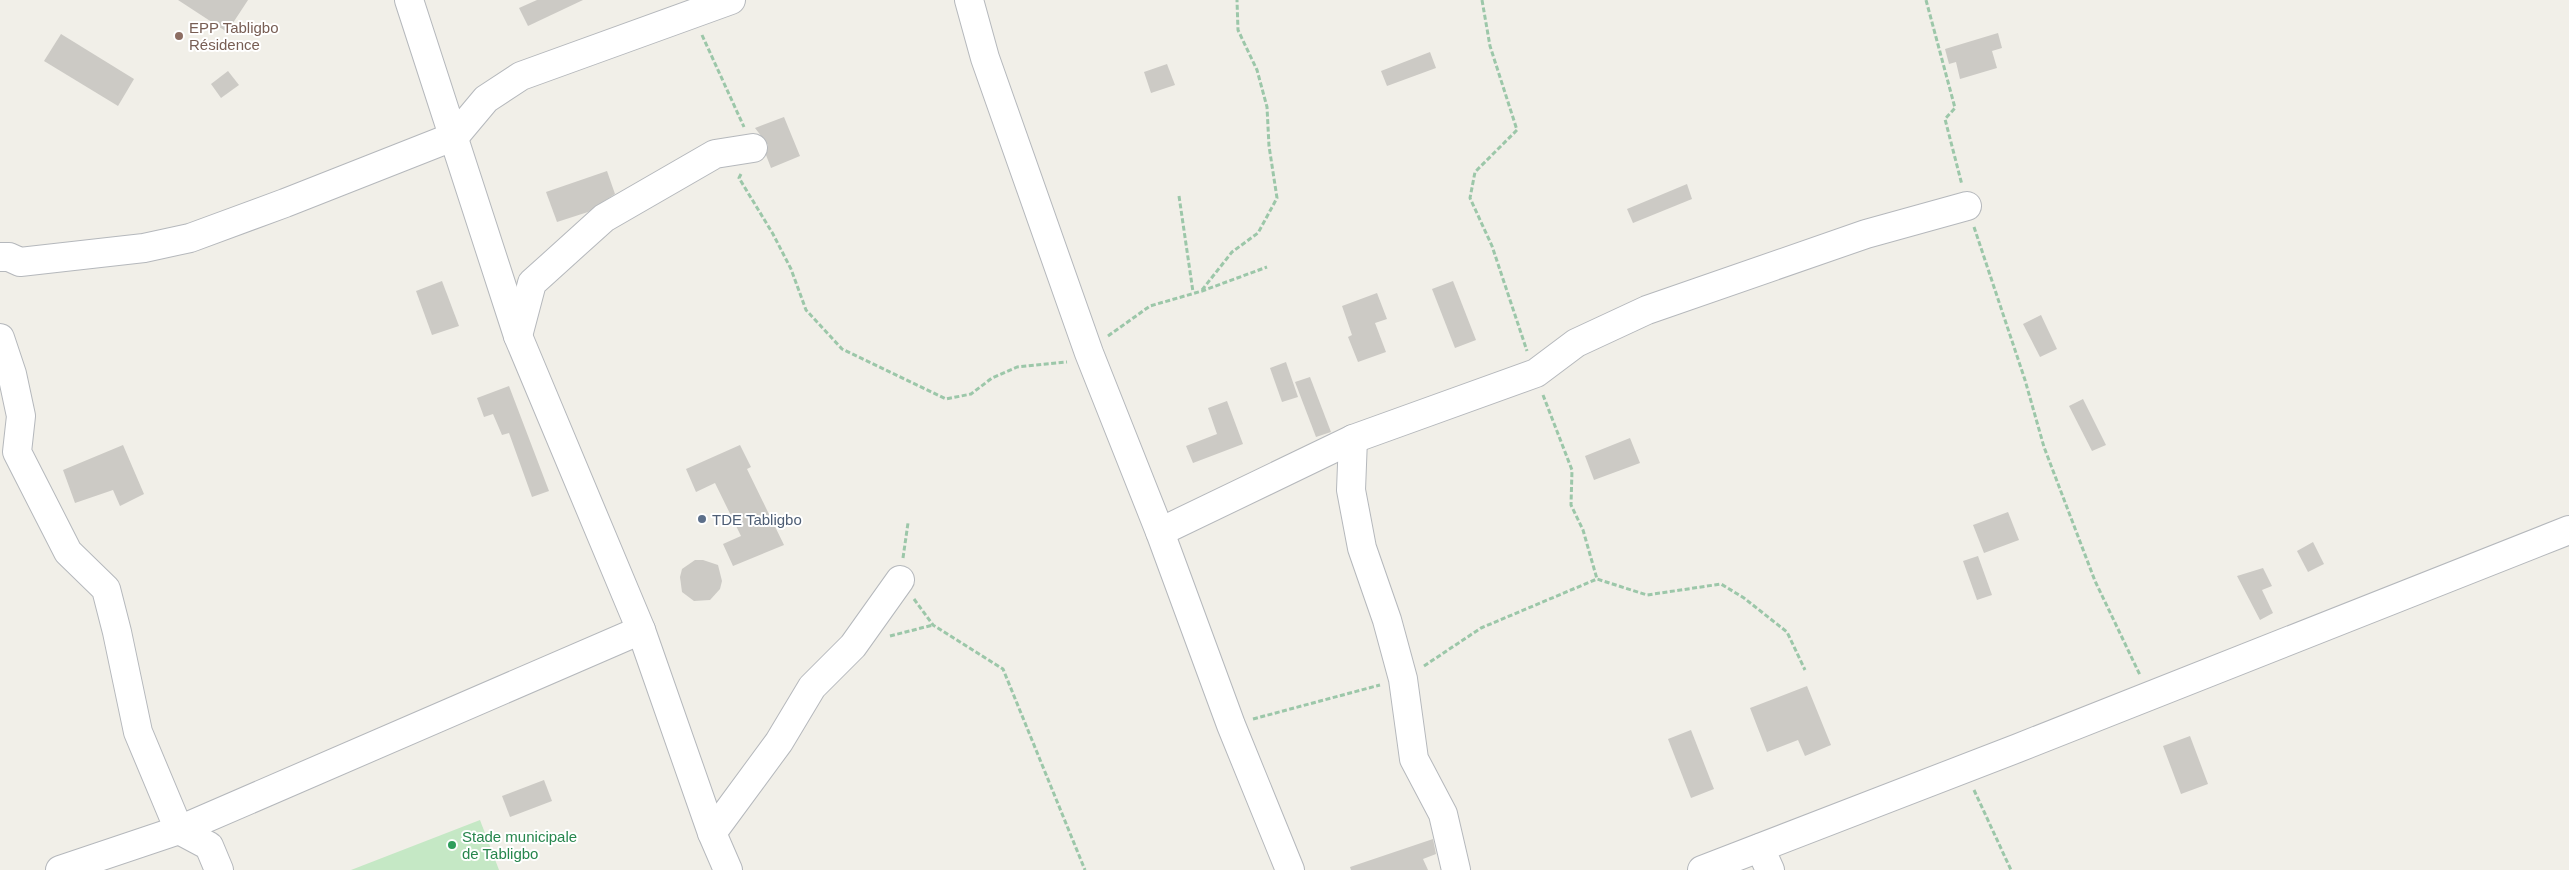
<svg xmlns="http://www.w3.org/2000/svg" width="2569" height="870" font-family="Helvetica,sans-serif">
  <style>
    .green { fill: #c5e8c5 }
    .building { fill: #cccac5 }
    .lines { fill: none; stroke-linecap: round; stroke-linejoin: round }
    .minor-casing { stroke: #b5b8bc; stroke-width: 30 }
    .path { stroke: #9cc7a9; stroke-width: 3; stroke-dasharray: 5 2.5; stroke-linecap: butt }
    .minor { stroke: #fff; stroke-width: 28 }
    .education-dot { fill: #8d6e63; stroke: #fff; stroke-width: 2 }
    .service-dot { fill: #5c6f8a; stroke: #fff; stroke-width: 2 }
    .leisure-dot { fill: #2e9e5b; stroke: #fff; stroke-width: 2 }
    .labels { text-anchor: middle; dominant-baseline: central; stroke-width: 4; stroke-linejoin: round; paint-order: stroke }
    .education-label { font-size: 15px; fill: #785e54; stroke: #fff; text-anchor: start }
    .service-label { font-size: 15px; fill: #4e5e75; stroke: #fff; text-anchor: start }
    .leisure-label { font-size: 15px; fill: #27864d; stroke: #fff; text-anchor: start }
  </style>
  <rect width="100%" height="100%" fill="#f1efe8"/>
  <polygon class="green" points="480,820 499,870 351,870"/>
  <g class="building">
    <polygon points="178,0 248,0 227,32"/>
    <polygon points="537,0 583,0 528,26 519,8"/>
    <polygon points="1998,33 2002,48 1992,51 1997,68 1960,79 1956,62 1949,64 1945,49"/>
    <polygon points="61,34 134,79 118,106 44,61"/>
    <polygon points="1430,52 1436,68 1387,86 1381,71"/>
    <polygon points="1167,64 1175,85 1151,93 1144,72"/>
    <polygon points="228,71 239,85 221,98 211,84"/>
    <polygon points="784,117 800,156 771,168 766,155 768,145 755,128"/>
    <polygon points="607,171 615,194 588,212 557,222 546,192"/>
    <polygon points="1687,184 1692,199 1633,223 1627,209"/>
    <polygon points="442,281 459,326 432,335 416,291"/>
    <polygon points="1453,281 1476,340 1455,348 1432,289"/>
    <polygon points="1377,293 1387,319 1375,323 1386,352 1358,362 1348,337 1352,335 1342,306"/>
    <polygon points="2041,315 2057,349 2040,357 2023,324"/>
    <polygon points="1286,362 1298,397 1282,402 1270,368"/>
    <polygon points="1310,377 1331,432 1316,437 1295,382"/>
    <polygon points="509,386 549,491 532,497 509,433 502,435 493,414 484,417 477,398"/>
    <polygon points="2083,399 2106,445 2092,451 2069,406"/>
    <polygon points="1227,401 1243,444 1193,463 1186,446 1217,434 1208,408"/>
    <polygon points="1630,438 1640,463 1594,480 1585,456"/>
    <polygon points="123,445 144,494 120,506 113,490 75,503 63,470"/>
    <polygon points="740,445 751,467 747,469 784,545 733,566 723,544 741,536 715,483 696,492 686,469"/>
    <polygon points="2008,512 2019,540 1984,553 1973,525"/>
    <polygon points="2313,542 2324,564 2308,572 2297,551"/>
    <polygon points="1978,556 1992,595 1977,600 1963,561"/>
    <polygon points="695,560 703,560 718,565 722,581 720,589 710,600 694,601 682,592 680,577 682,569"/>
    <polygon points="2263,568 2272,586 2262,590 2273,613 2260,620 2237,576"/>
    <polygon points="1807,686 1831,745 1805,756 1798,740 1767,752 1750,708"/>
    <polygon points="1691,730 1714,789 1691,798 1668,739"/>
    <polygon points="2190,736 2208,784 2181,794 2163,746"/>
    <polygon points="544,780 552,801 510,817 502,796"/>
    <polygon points="1433,839 1436,854 1423,859 1428,870 1351,870 1350,867"/>
  </g>
  <g class="lines">
    <g class="minor-casing">
      <g id="minor">
        <polyline points="409,0 518,336 641,630 712,833 728,870"/>
        <polyline points="969,0 985,58 1089,353 1160,532 1231,725 1290,870"/>
        <polyline points="0,257 9,257 20,262 144,248 190,238 285,203 455,136 486,99 521,76 731,0"/>
        <polyline points="518,336 532,283 604,218 715,154 753,148"/>
        <polyline points="0,338 12,374 21,416 17,452 68,552 106,589 117,632 138,732 179,830 209,846 219,870"/>
        <polyline points="1353,439 1351,490 1362,548 1387,620 1403,679 1414,759 1443,814 1456,870"/>
        <polyline points="1160,532 1353,439 1536,373 1576,343 1647,310 1866,234 1967,206"/>
        <polyline points="712,833 779,742 812,687 853,646 900,580"/>
        <polyline points="1760,848 1770,870"/>
        <polyline points="60,870 179,830 641,630"/>
        <polyline points="1702,870 2018,748 2569,530"/>
      </g>
    </g>
    <g class="path">
      <polyline points="1482,0 1490,46 1517,130 1475,172 1470,198 1492,246 1527,351"/>
      <polyline points="1926,0 1955,108 1945,119 1962,185"/>
      <polyline points="702,35 744,127"/>
      <polyline points="741,174 739,178 773,234 791,269 806,310 842,349 946,399 971,394 992,378 1017,367 1067,362"/>
      <polyline points="1179,196 1193,292"/>
      <polyline points="1974,227 2025,380 2044,447 2095,581 2140,675"/>
      <polyline points="1202,290 1232,252 1258,233 1277,198 1269,146 1267,107 1257,70 1238,30 1237,0"/>
      <polyline points="1108,336 1150,306 1202,291 1267,267"/>
      <polyline points="1543,395 1572,470 1571,505 1583,530 1597,579"/>
      <polyline points="903,558 908,523"/>
      <polyline points="914,599 933,625 1003,669 1085,870"/>
      <polyline points="890,636 933,625"/>
      <polyline points="1424,666 1481,628 1597,579 1647,595 1721,584 1744,598 1787,632 1805,670"/>
      <polyline points="1253,719 1380,685"/>
      <polyline points="1974,790 2011,870"/>
    </g>
    <use href="#minor" class="minor"/>
  </g>
  <circle class="education-dot" cx="179" cy="36" r="5"/>
  <circle class="service-dot" cx="702" cy="519" r="5"/>
  <circle class="leisure-dot" cx="452" cy="845" r="5"/>
  <g class="labels">
    <g class="education-label">
      <text x="189" y="27">EPP Tabligbo<tspan x="189" dy="17">Résidence</tspan></text>
    </g>
    <g class="service-label">
      <text x="712" y="519">TDE Tabligbo</text>
    </g>
    <g class="leisure-label">
      <text x="462" y="836">Stade municipale<tspan x="462" dy="17">de Tabligbo</tspan></text>
    </g>
  </g>
</svg>
